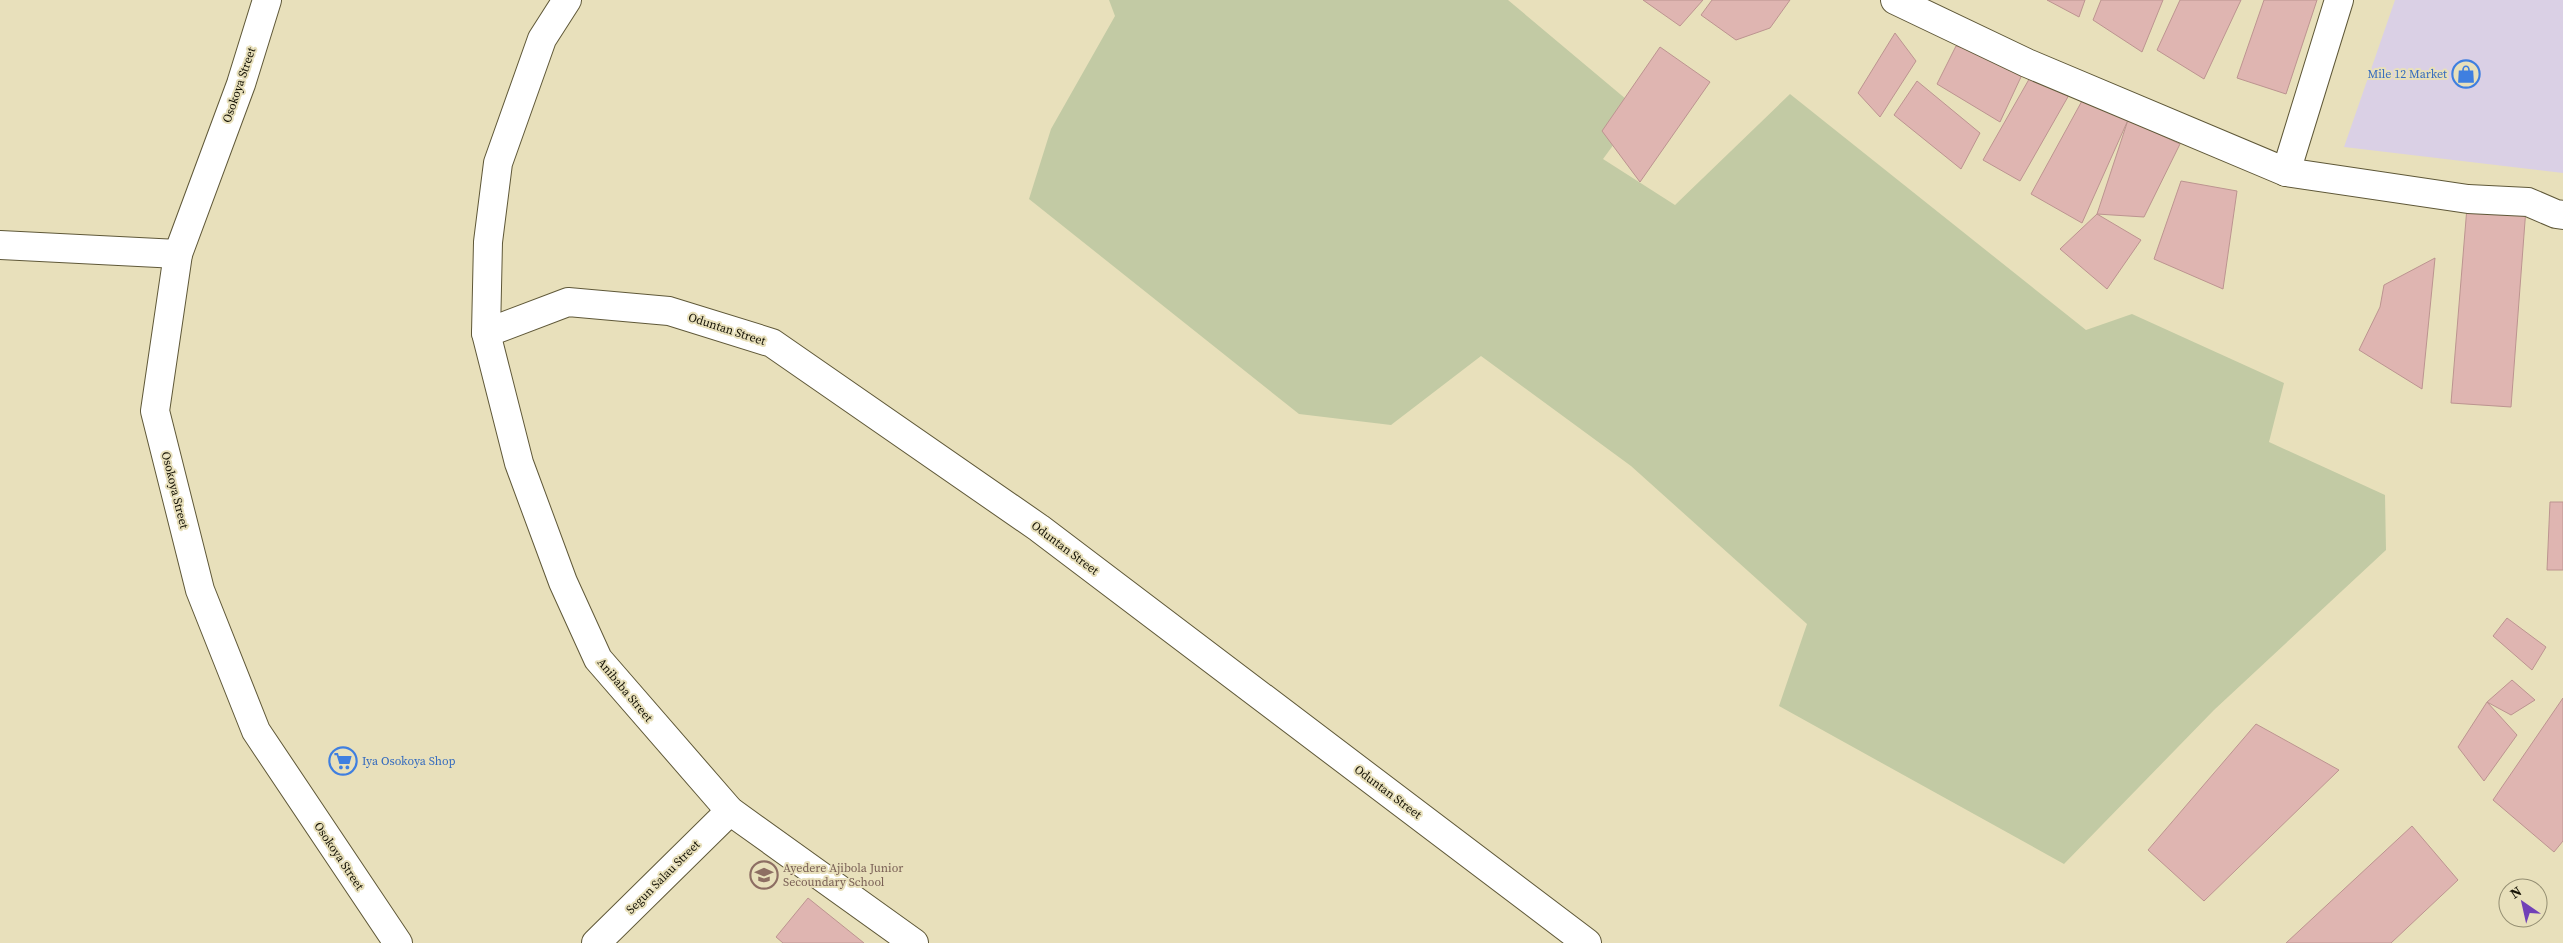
<svg xmlns="http://www.w3.org/2000/svg" width="2563" height="943" font-family="'Source Serif 4',serif">
  <style>
    .commercial { fill: #dad0e5 }
    .green { fill: #c2caa4 }
    .building { fill: #dfb5b1; stroke: #bc9490 }
    .lines { fill: none; stroke-linecap: round; stroke-linejoin: round }
    .minor-casing { stroke: #5f5838; stroke-width: 30 }
    .minor { stroke: #fff; stroke-width: 28 }
    .labels { text-anchor: middle; dominant-baseline: central; stroke-width: 4; stroke-linejoin: round; paint-order: stroke }
    .shop-label { font-size: 12px; fill: #366cbe; stroke: #e8e0bb; text-anchor: end }
    .street-label { font-size: 12px; fill: #151205; stroke: #e8e0bb }
    .education-label { font-size: 12px; fill: #785e54; stroke: #e8e0bb; text-anchor: start }
  </style>
  <rect width="100%" height="100%" fill="#e8e0bb"/>
  <polygon class="commercial" points="2395,0 2563,0 2563,173 2344,147"/>
  <polygon class="green" points="1109,0 1508,0 1639,110 1603,159 1675,205 1790,94 2086,330 2132,314 2284,383 2269,442 2385,495 2386,550 2214,710 2064,864 1779,706 1807,624 1631,466 1481,356 1391,425 1299,414 1029,199 1051,129 1115,16"/>
  <g class="building">
    <polygon points="1643,0 1703,0 1680,26"/>
    <polygon points="1712,0 1790,0 1770,28 1736,40 1701,15"/>
    <polygon points="2047,0 2085,0 2079,17"/>
    <polygon points="2101,0 2163,0 2142,52 2093,20"/>
    <polygon points="2180,0 2241,0 2204,79 2157,50"/>
    <polygon points="2264,0 2317,0 2286,94 2237,78"/>
    <polygon points="1895,33 1916,61 1880,117 1858,93"/>
    <polygon points="1956,46 2027,64 2000,122 1937,84"/>
    <polygon points="1660,47 1710,82 1640,182 1602,131"/>
    <polygon points="2032,74 2069,95 2020,181 1983,160"/>
    <polygon points="1917,81 1980,133 1961,169 1894,115"/>
    <polygon points="2083,99 2128,120 2082,223 2031,194"/>
    <polygon points="2128,120 2180,144 2144,217 2097,214"/>
    <polygon points="2181,181 2237,191 2223,289 2154,259"/>
    <polygon points="2467,207 2526,208 2511,407 2451,403"/>
    <polygon points="2097,214 2141,240 2107,289 2060,249"/>
    <polygon points="2435,258 2422,389 2359,350 2380,307 2384,285"/>
    <polygon points="2550,502 2563,502 2563,570 2547,570"/>
    <polygon points="2507,618 2546,647 2532,670 2493,636"/>
    <polygon points="2512,680 2535,700 2511,715 2487,702"/>
    <polygon points="2563,698 2563,841 2554,852 2493,800"/>
    <polygon points="2487,702 2517,735 2484,781 2458,747"/>
    <polygon points="2256,724 2339,770 2204,901 2148,850"/>
    <polygon points="2412,826 2458,880 2391,943 2286,943"/>
    <polygon points="808,898 864,943 783,943 776,937"/>
  </g>
  <g class="lines">
    <g class="minor-casing">
      <g id="minor">
        <polyline points="267,0 241,84 178,254 155,411 200,590 256,731 398,943"/>
        <polyline points="567,0 542,39 498,163 488,242 486,333 519,463 563,582 598,659 730,811 914,943"/>
        <polyline points="1895,0 2027,63 2286,172 2468,199 2528,202 2556,214 2563,215"/>
        <polyline points="2286,172 2339,0"/>
        <polyline points="0,245 178,254"/>
        <polyline points="486,333 568,302 669,311 772,343 1039,528 1587,943"/>
        <polyline points="596,943 730,811"/>
      </g>
    </g>
    <use href="#minor" class="minor"/>
  </g>
  <defs>
    <g id="shop-ring" transform="scale(1.4375)"><circle r="9.5" fill="#e8e0bb" stroke="#3f7fe0" stroke-width="1.5"/><path d="M-5-2.5h2.3a2.7 3.5 0 0 1 5.4 0H5L5.5 6h-11ZM-1.5-2.5h3a1.5 2.3 0 0 0-3 0Z" fill="#3f7fe0"/></g>
    <g id="supermarket-ring" transform="scale(1.4375)"><circle r="9.5" fill="#e8e0bb" stroke="#3f7fe0" stroke-width="1.5"/><path d="M-6-5.5h2.5l.6 2H6L4.5 2H-2.5L-4.4-4H-6ZM-1.5 3.2a1.3 1.3 0 1 0 .1 0ZM3 3.2a1.3 1.3 0 1 0 .1 0Z" fill="#3f7fe0"/></g>
    <g id="school-ring" transform="scale(1.4375)"><circle r="9.5" fill="#e8e0bb" stroke="#8d6e63" stroke-width="1.5"/><path d="M0-5L7-2L0 1L-7-2ZM-4 1L0 2.5L4 1V4Q0 6-4 4Z" fill="#8d6e63"/></g>
  </defs>
  <g fill-rule="evenodd">
    <use href="#shop-ring" x="2466" y="74"/>
    <use href="#supermarket-ring" x="343" y="761"/>
    <use href="#school-ring" x="764" y="875"/>
  </g>
  <g class="labels">
    <g class="shop-label">
      <text x="2447" y="74">Mile 12 Market</text>
      <text x="362" y="761" text-anchor="start">Iya Osokoya Shop</text>
    </g>
    <g class="street-label">
      <text transform="translate(239 85) rotate(-71)">Osokoya Street</text>
      <text transform="translate(727 329) rotate(18)">Oduntan Street</text>
      <text transform="translate(175 490) rotate(76)">Osokoya Street</text>
      <text transform="translate(1065 548) rotate(37)">Oduntan Street</text>
      <text transform="translate(625 690) rotate(50)">Anibaba Street</text>
      <text transform="translate(1388 792) rotate(37)">Oduntan Street</text>
      <text transform="translate(339 856) rotate(56)">Osokoya Street</text>
      <text transform="translate(663 877) rotate(-45)">Segun Salau Street</text>
    </g>
    <g class="education-label">
      <text x="783" y="868">Ayedere Ajibola Junior<tspan x="783" dy="14">Secoundary School</tspan></text>
    </g>
  </g>
  <g transform="translate(2523 903) rotate(326)"><circle r="24" fill="#e8e0bb" stroke="#948e72"/>
  <path d="M0-4L9 19L0 12L-9 19Z" fill="#7140b7"/>
  <text y="-8" font-size="14" font-weight="bold" text-anchor="middle" fill="#151205">N</text>
  </g>
</svg>
